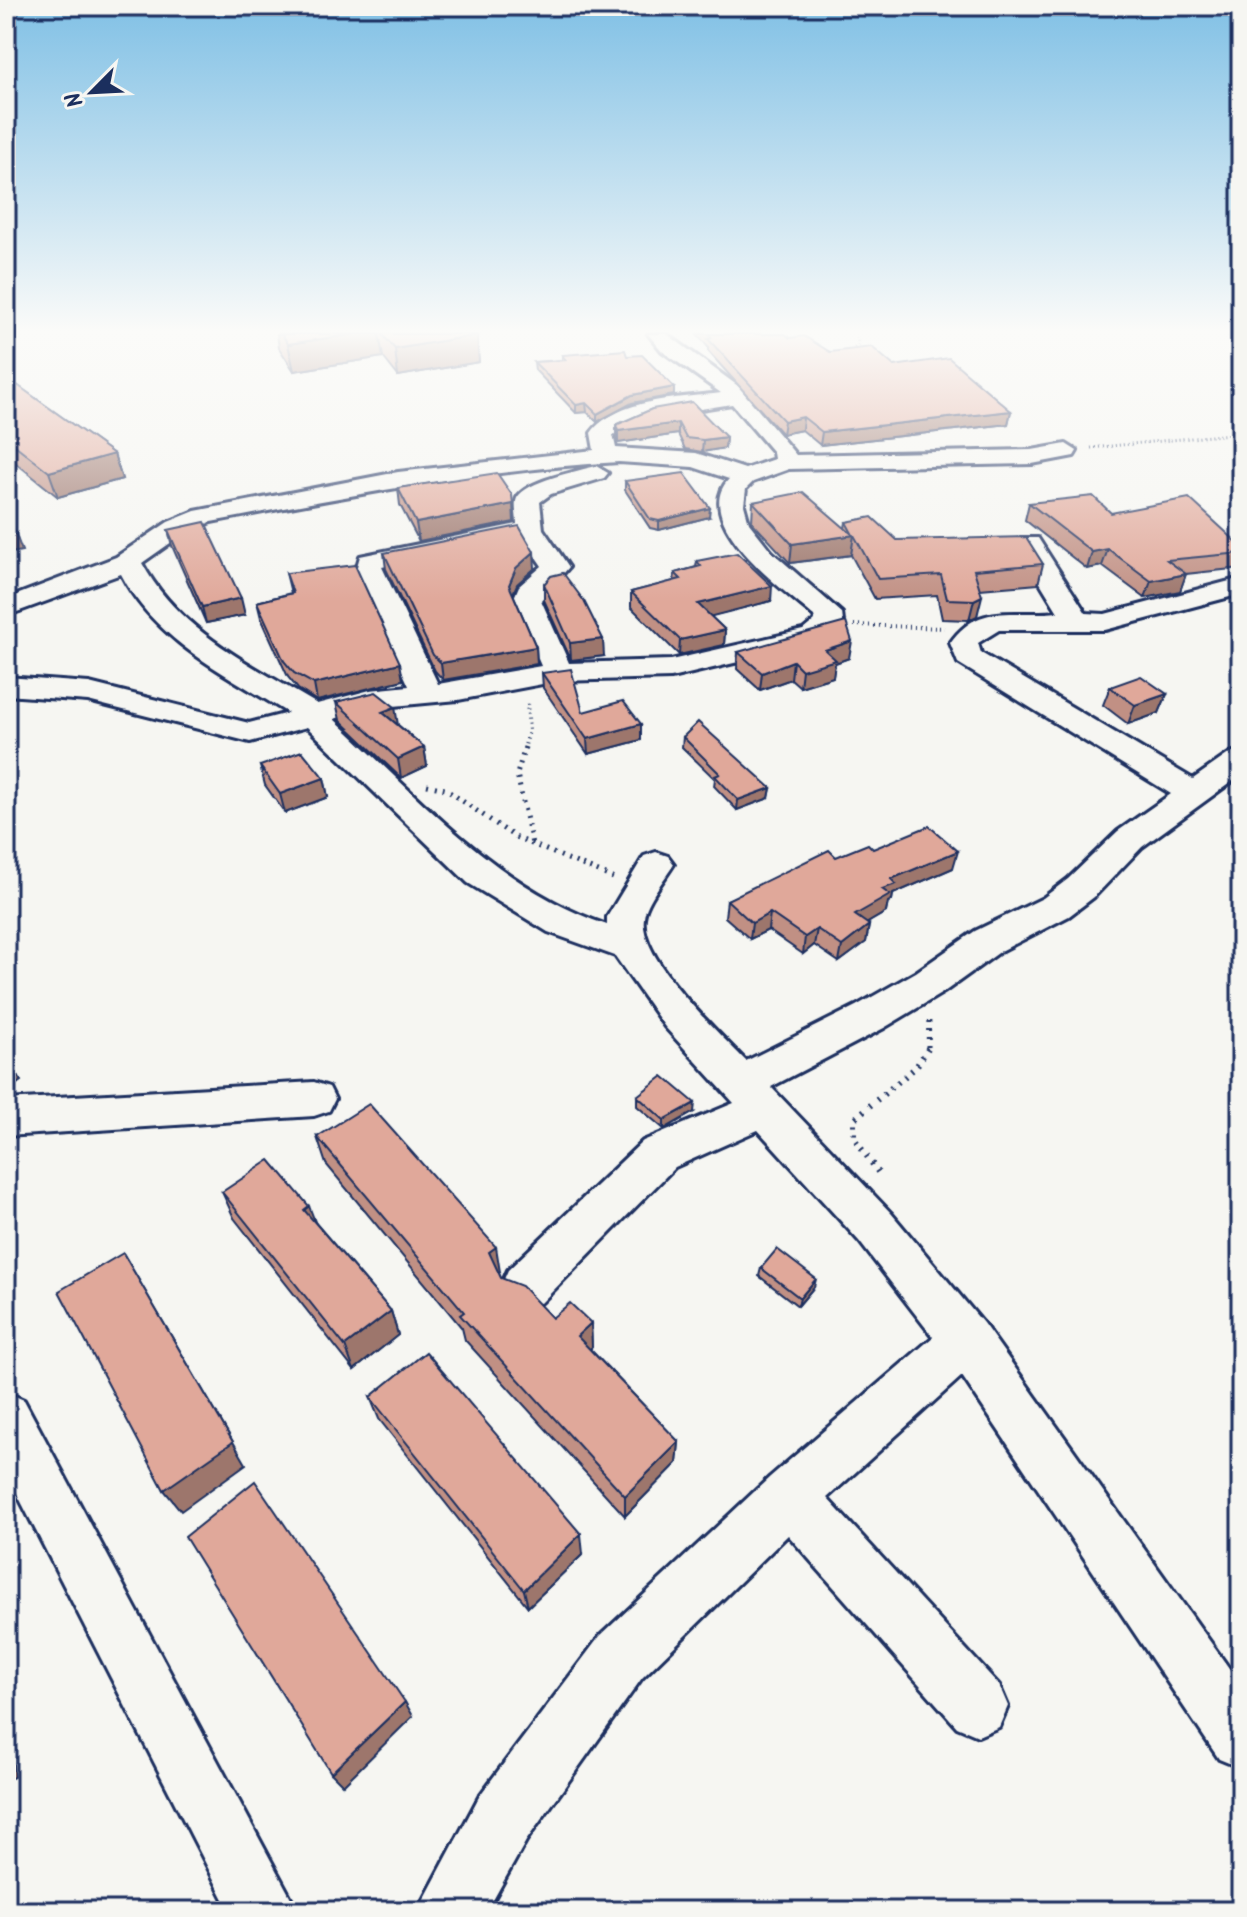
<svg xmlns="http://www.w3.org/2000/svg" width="1247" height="1917" font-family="Kalam,sans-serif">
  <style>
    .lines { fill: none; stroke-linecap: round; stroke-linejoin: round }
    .minor-casing { stroke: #1b2f5e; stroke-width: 6 }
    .path-far3 { stroke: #1b2f5e; stroke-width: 3; stroke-dasharray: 1 3; stroke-linecap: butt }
    .path-far2 { stroke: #1b2f5e; stroke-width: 4; stroke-dasharray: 1 4; stroke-linecap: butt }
    .path-far1 { stroke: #1b2f5e; stroke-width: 5; stroke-dasharray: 2 6; stroke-linecap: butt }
    .path { stroke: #1b2f5e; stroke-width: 6; stroke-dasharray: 2 7; stroke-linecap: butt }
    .minor { fill: #f6f6f2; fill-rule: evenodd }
    .wall { fill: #c19084; stroke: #1b2f5e; stroke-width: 2 }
    .shaded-wall { fill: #9d766c; stroke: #1b2f5e; stroke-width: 2 }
    .building { fill: #e0a89a; stroke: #1b2f5e; stroke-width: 2 }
  </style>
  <rect width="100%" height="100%" fill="#f6f6f2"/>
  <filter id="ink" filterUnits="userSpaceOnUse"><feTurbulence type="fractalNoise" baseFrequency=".0125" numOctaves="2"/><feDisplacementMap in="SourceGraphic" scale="16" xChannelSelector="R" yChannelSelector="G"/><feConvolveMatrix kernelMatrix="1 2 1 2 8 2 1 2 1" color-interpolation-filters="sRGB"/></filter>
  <g filter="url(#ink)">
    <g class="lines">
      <g class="minor-casing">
        <g id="minor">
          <path d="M648,334H667L738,386L796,455L1032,450L1066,444L1077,451L1074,456L1032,464L789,469L753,482L746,489L744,505L749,523L772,552L842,613L843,622L823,642L671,678L558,681L458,700L372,708L334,719C417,795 497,888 607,925V917L644,856L656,852L668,856L674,864C665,879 646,901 644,918C638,958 719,1033 746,1061L856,1006L916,972L975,931L1043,898L1068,879L1118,831L1171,794L958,663L950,643C979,601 1014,617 1058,612L1016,543L1020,538H1038L1086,613L1105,614L1241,578V594L1105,630H999L978,643L981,653L1193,779L1230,753L1241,750V775L1142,847L1094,897L1069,916L1001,951L944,992L884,1028L771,1087L891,1213L983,1323L1241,1685V1768L1219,1759L962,1376L827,1498L999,1685L1008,1706L999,1727L978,1736L957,1727L788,1535L642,1678L526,1841L487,1911H418L480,1795L600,1636L770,1477L933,1337L859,1241L758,1130L675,1167L542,1302L525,1308L508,1302L501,1286L508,1270L643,1141L734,1103L665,1027L615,956L548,932L468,883L307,727L250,742L88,701L6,695V677L89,683L249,723L288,713C226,674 155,641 121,574L6,616V599L116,557L168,522L195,511L398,472L594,450L591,433C616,398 683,398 721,393L662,351ZM732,404L773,452L774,459L745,469L696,453L616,448L613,435L651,417ZM619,462L693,467L729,479C688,522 787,592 814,616L815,620L803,630L671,660L569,663L541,600L569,567L543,529L540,502L551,494L604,478L608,473L596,466C578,471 526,481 517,498C514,504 517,517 517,524L360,556L356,570L409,686L370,690L317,704C252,665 179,632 142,563L186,532L211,522C346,496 481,470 619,462ZM523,538L542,566L519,586L513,600L541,666L438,684L382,567Z"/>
          <polygon points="314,1082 329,1087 335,1099 329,1111 314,1116 6,1136 6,1100"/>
          <polygon points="6,1392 24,1400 298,1911 230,1911 6,1472"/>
        </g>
      </g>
      <g class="path-far3">
        <polyline points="848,353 858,345 857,334"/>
        <polyline points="1091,448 1241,433"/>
      </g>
      <g class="path-far2">
        <polyline points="854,625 944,628"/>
        <polyline points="524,749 529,731 527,702"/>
      </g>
      <g class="path-far1">
        <polyline points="525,747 517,774 532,844"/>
        <polyline points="427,785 445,789 515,837 613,878"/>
        <polyline points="928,1047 929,1019"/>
      </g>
      <polyline class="path" points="878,1172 854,1138 854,1119 916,1067 930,1045"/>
      <use href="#minor" class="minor"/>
    </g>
    <g class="wall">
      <polygon points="277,334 475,334 479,362 398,376 383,357 294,371 279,348"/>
      <polygon points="697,334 785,334 790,338 830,352 894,366 1011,411 1008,424 820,445 802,430 782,434 708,351 708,347"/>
      <polygon points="562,355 627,356 674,387 674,395 632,403 597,422 587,412 576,413 535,370 534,362 562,360"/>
      <polygon points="6,377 114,454 122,479 58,497 6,455"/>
      <polygon points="652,409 726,437 725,448 702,452 685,449 678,434 618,443 616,437 616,425"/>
      <polygon points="453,480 513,504 514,522 419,541 400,505 398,488"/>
      <polygon points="625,481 709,517 659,530 650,528 625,490"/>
      <polygon points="753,502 845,528 846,522 897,540 1043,564 1038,584 980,589 977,616 969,620 942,619 937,595 875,599 851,555 790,563 752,522"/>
      <polygon points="1029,503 1111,513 1241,546 1241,568 1186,574 1180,591 1145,598 1102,566 1087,569 1025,520"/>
      <polygon points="168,530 245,615 206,623 172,546"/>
      <polygon points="384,553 535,568 517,584 513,594 536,647 537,664 443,680 435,671 386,569"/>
      <polygon points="697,561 771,601 710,616 725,630 724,645 679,655 631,607 631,592 674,581 675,573 696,567"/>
      <polygon points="286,573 403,680 317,701 298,689 288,677 261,618 257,602 291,593"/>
      <polygon points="544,584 604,656 571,660 544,600"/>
      <polygon points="738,652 849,658 835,663 833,677 800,687 791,679 760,690 737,669"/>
      <polygon points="542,673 583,712 641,724 641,740 588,754 543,688"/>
      <polygon points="1110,687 1167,694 1159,713 1128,724 1103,705"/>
      <polygon points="336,702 398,725 424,747 427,766 401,778 340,720"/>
      <polygon points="683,737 771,788 769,798 737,810 714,786 715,779 682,747"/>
      <polygon points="260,766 324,778 328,797 285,813 265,785"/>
      <polygon points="836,857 953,868 893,894 892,900 888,902 886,912 867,923 869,925 866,942 839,962 814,945 803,954 768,930 750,939 725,917 727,900"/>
      <polygon points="637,1096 694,1112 664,1129 637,1106"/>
      <polygon points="317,1137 500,1272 499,1273 501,1278 552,1318 591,1323 592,1347 590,1349 679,1442 677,1463 625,1516 465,1340 462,1328 326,1164"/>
      <polygon points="222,1192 315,1222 391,1311 398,1335 354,1370 234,1218"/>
      <polygon points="761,1268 814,1287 798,1306 759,1276"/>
      <polygon points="370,1397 583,1554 528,1607 379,1419"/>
    </g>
    <g class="shaded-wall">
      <polygon points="355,334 379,334 383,357 294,371 288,344"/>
      <polygon points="477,335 479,362 398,376 395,349"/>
      <polygon points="674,387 674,395 632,403 597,422 597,414 632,395"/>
      <polygon points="586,403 587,412 576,413 576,405"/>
      <polygon points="1011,411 1008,424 820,445 822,432"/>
      <polygon points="803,417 802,430 782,434 784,421"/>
      <polygon points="678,423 678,434 618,443 618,431"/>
      <polygon points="726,437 725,448 702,452 703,440"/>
      <polygon points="114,454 122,479 58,497 49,472"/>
      <polygon points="513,504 514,522 419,541 416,523"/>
      <polygon points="6,508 22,551 6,554"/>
      <polygon points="710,508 709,517 659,530 659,521"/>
      <polygon points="854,535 851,555 790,563 792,544"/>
      <polygon points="1108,549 1102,566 1087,569 1092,552"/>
      <polygon points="534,552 535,568 517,584 510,601 509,585 516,568"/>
      <polygon points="1186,574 1180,591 1145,598 1151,581"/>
      <polygon points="772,586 771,601 697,620 698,604"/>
      <polygon points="982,596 977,616 969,620 974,600"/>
      <polygon points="241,598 245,615 206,623 202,607"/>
      <polygon points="725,630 724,645 679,655 680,640"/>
      <polygon points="603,639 604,656 571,660 570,643"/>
      <polygon points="852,641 849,658 835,663 833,677 800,687 802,670 825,650"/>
      <polygon points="536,647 537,664 443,680 441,663"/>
      <polygon points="793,661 791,679 760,690 762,673"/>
      <polygon points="400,663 403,680 317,701 314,684"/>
      <polygon points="1167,694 1159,713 1128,724 1135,705"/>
      <polygon points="395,707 398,725 382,712"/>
      <polygon points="641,724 641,740 588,754 587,739"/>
      <polygon points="424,747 427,766 401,778 398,759"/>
      <polygon points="324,778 328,797 285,813 280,794"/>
      <polygon points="771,788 769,798 737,810 738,800"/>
      <polygon points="958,851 953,868 893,894 892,900 888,902 886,912 852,932 855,915 891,879"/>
      <polygon points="770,913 768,930 750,939 752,923"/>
      <polygon points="869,925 866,942 839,962 842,946"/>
      <polygon points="817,929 814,945 803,954 805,937"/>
      <polygon points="10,1062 21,1081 6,1092 6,1065"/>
      <polygon points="695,1103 694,1112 664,1129 664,1120"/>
      <polygon points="309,1206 319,1232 304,1210"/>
      <polygon points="496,1247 500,1272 493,1278 489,1252"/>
      <polygon points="123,1253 246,1464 181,1511 164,1490"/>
      <polygon points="816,1279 814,1287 798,1306 800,1298"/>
      <polygon points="391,1311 398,1335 354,1370 345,1346"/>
      <polygon points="591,1323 592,1347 578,1360 577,1336"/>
      <polygon points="679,1442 677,1463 625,1516 625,1496"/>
      <polygon points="581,1534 583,1554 528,1607 524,1590"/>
      <polygon points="6,1679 10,1682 14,1777 6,1781"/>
      <polygon points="405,1702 413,1716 343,1785 331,1773"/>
    </g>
    <g class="building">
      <polygon points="282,334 355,334 288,344"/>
      <polygon points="382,334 475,334 477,335 395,349"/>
      <polygon points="708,334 785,334 790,338 804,336 830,352 872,347 894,366 949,358 1011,411 822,432 803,417 784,421 708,339 712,338"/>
      <polygon points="625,350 627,356 642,355 674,387 632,395 597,414 586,403 576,405 534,362 566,360 562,355"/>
      <polygon points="6,377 114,454 49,472 6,438"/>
      <polygon points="692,402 726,437 703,440 686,438 678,423 618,431 616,425 652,409"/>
      <polygon points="497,473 512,495 513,504 416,523 398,488"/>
      <polygon points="684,473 710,508 659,521 650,519 625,481"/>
      <polygon points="803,492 853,535 846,522 872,517 897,540 1026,537 1043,564 974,570 982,596 974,600 947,599 941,575 878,579 854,535 792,544 753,502"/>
      <polygon points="1093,496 1111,513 1189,498 1241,546 1241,553 1167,560 1186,574 1151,581 1108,549 1092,552 1029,503"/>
      <polygon points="6,509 15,533 6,535"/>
      <polygon points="205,522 241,598 202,607 168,530"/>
      <polygon points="519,526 534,552 516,568 509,585 536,647 441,663 433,655 384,553"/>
      <polygon points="737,553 772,586 698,604 725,630 680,640 631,592 681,579 675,573 701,566 697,561"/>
      <polygon points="355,565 400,663 314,684 294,673 284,661 257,602 293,593 286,573"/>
      <polygon points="563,573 584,601 603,639 570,643 544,584 551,576"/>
      <polygon points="846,622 852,641 825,650 836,660 802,670 793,661 762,673 738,652"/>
      <polygon points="571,669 583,712 623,701 641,724 587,739 542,673"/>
      <polygon points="1141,676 1167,694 1135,705 1110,687"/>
      <polygon points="376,692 395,707 382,712 424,747 398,759 336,702"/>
      <polygon points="698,722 771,788 738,800 715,776 720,774 683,737"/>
      <polygon points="302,751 324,778 280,794 260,766"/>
      <polygon points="929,826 958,851 891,879 896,884 882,889 890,895 855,915 869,925 842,946 817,929 805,937 770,913 752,923 727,900 829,850 836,857 868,844 873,849"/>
      <polygon points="663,1076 695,1103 664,1120 637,1096"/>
      <polygon points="369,1104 496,1247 489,1252 501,1278 522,1286 552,1318 570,1303 591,1323 577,1336 679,1442 625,1496 460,1315 464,1312 317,1137"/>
      <polygon points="270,1160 309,1206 304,1210 391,1311 345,1346 222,1192"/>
      <polygon points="777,1249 816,1279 800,1298 761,1268"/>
      <polygon points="123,1253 233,1442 164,1490 59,1291"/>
      <polygon points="426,1352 581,1534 524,1590 370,1397"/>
      <polygon points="255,1481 405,1702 331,1773 185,1537"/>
    </g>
  </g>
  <linearGradient id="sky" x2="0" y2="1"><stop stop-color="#80c0e5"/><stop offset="0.55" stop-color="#fbfbf9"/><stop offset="1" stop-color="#fbfbf9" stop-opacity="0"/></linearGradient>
  <rect width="1247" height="602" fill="url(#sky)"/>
  <rect width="1247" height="1917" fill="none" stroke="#f6f6f2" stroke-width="32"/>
  <rect x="16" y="16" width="1215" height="1885" fill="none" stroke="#1b2f5e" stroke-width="3" filter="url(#ink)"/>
  <g transform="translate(92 92) rotate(246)" stroke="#f6f6f2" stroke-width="6" paint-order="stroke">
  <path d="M0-6L14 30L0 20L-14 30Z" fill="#1b2f5e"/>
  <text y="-12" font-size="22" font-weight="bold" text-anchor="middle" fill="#1b2f5e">N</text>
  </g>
</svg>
